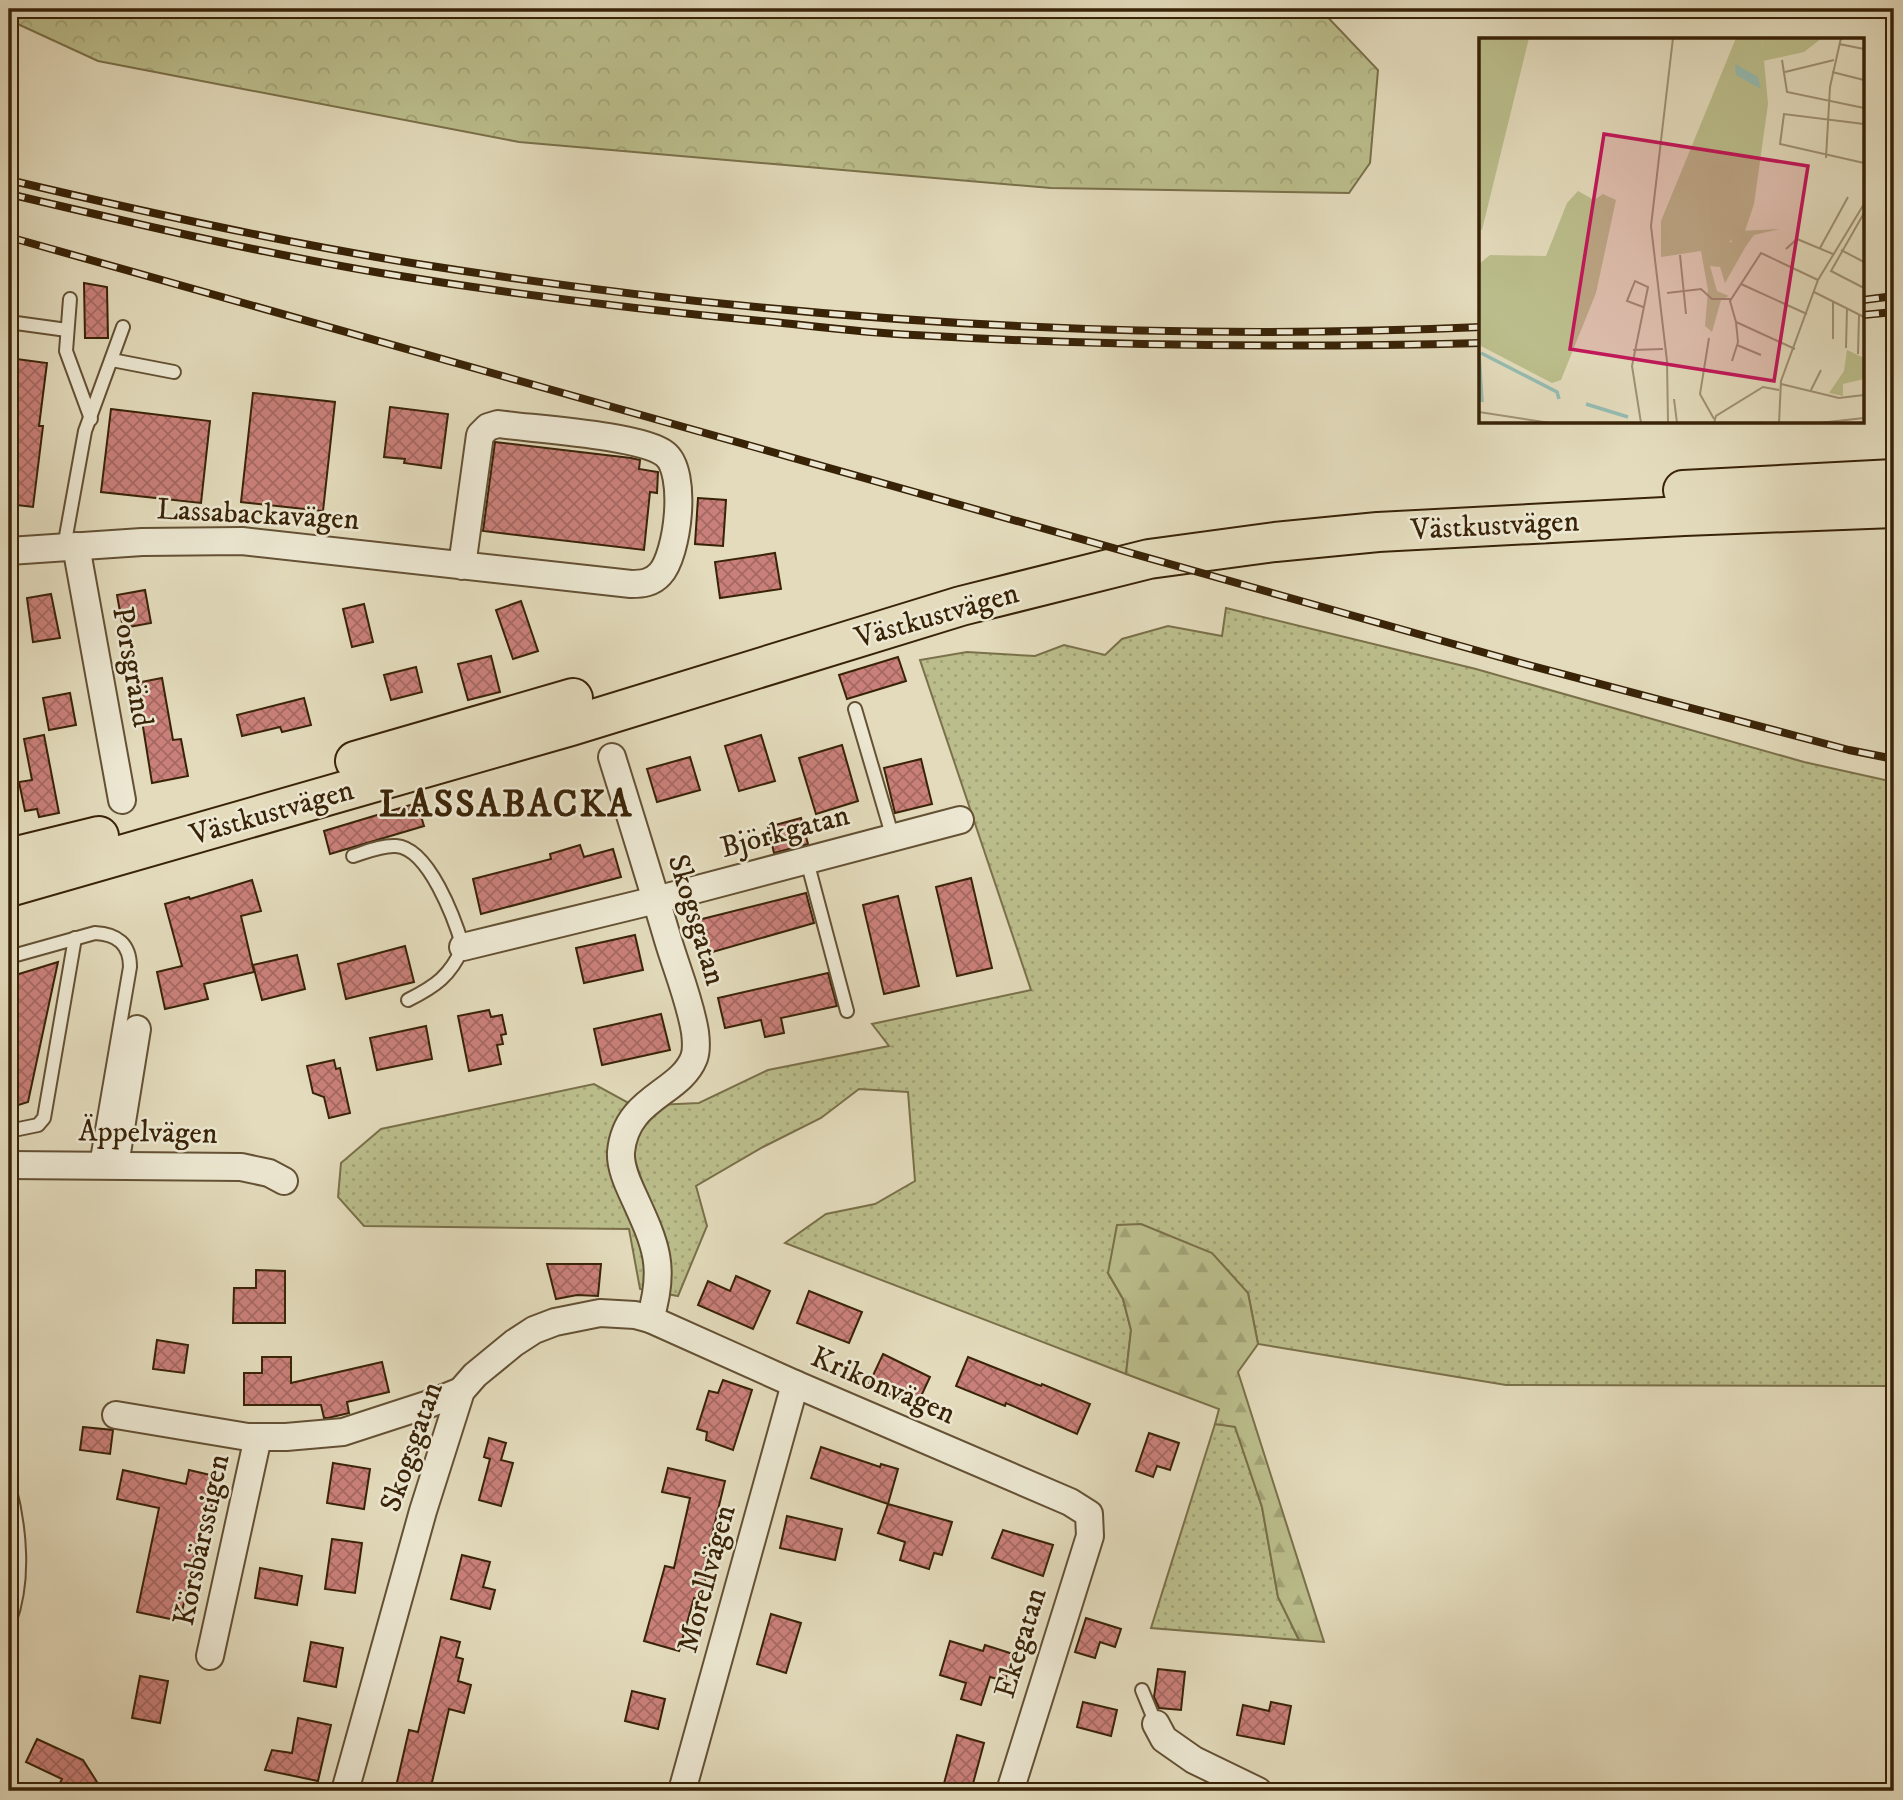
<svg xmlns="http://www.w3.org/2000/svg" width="1903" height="1800" font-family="'IM FELL DW Pica',serif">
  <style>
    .grass { fill: url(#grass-dots); stroke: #7a704a; stroke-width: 2 }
    .forest { fill: url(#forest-firs); stroke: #7a704a; stroke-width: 2 }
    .park { fill: url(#park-crowns); stroke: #7a704a; stroke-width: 2 }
    .building { fill: url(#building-cross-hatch); stroke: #392307; stroke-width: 2 }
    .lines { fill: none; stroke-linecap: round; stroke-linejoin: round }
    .lane-casing { stroke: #645134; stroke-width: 16 }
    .street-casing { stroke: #645134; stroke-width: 30 }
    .primary-casing { stroke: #392307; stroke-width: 42 }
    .lane { stroke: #ede8d3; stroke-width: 12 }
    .street { stroke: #ede8d3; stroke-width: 26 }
    .primary { stroke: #e3dbbc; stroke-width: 38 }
    .rail-casing { stroke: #392307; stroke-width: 8 }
    .rail { stroke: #ede8d3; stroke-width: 5; stroke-dasharray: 16; stroke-linecap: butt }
    .labels { text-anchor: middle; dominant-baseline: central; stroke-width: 5; stroke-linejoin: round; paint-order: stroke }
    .street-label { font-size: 30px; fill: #392307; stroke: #ede8d3 }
    .district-label { font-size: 37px; font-weight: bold; letter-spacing: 2px; fill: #392307; stroke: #ede8d3 }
    .inset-river { fill: none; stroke: #95bbb2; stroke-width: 3.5 }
    .inset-road { fill: none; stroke: #9f9174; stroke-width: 2 }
    .view { fill: #c2185b; fill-opacity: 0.15; stroke: #c2185b; stroke-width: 3.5 }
    .inset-edge { fill: none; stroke: #392307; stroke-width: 3.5 }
  </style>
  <defs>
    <pattern id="grass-dots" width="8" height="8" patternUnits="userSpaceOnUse" patternTransform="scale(1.75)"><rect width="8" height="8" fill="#bbbe8c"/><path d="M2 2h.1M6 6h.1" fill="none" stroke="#a2a377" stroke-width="1.8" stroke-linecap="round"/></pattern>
    <pattern id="forest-firs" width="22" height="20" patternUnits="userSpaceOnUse" patternTransform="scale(1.75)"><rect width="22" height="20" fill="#bbbe8c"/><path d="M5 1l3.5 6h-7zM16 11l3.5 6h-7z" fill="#a2a377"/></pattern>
    <pattern id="park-crowns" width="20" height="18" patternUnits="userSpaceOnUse" patternTransform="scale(1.75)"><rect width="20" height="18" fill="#bbbe8c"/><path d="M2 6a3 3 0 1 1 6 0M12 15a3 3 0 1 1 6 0" fill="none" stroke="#a2a377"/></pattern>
    <pattern id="building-cross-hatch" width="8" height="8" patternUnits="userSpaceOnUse" patternTransform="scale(1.75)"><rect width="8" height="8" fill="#ca807a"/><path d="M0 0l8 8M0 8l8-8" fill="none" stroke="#a56862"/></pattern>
  </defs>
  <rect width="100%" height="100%" fill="#e3dbbc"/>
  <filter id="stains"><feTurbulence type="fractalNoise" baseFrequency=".00286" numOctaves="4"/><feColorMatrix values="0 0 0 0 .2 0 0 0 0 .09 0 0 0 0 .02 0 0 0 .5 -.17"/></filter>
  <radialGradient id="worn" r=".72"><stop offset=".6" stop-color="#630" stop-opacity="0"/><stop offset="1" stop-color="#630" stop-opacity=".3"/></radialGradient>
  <g class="grass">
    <polygon points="1226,608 1476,669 1804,762 1894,782 1894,1386 1506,1385 1258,1344 1248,1293 1108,1273 1123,1299 1131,1330 1126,1374 785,1243 826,1214 875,1204 915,1181 908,1092 859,1089 821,1118 763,1147 696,1186 707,1226 678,1296 640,1289 629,1229 364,1226 338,1197 341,1163 381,1129 594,1084 634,1106 699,1103 768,1070 889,1046 872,1024 1031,990 920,660 967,652 1035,656 1064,645 1105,655 1122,639 1168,626 1222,636"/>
    <polygon points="1215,1424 1235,1426 1262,1507 1278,1597 1299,1640 1151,1628"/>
  </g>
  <polygon class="forest" points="1141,1224 1212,1253 1248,1293 1258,1344 1238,1372 1324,1642 1299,1640 1278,1597 1262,1507 1235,1427 1215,1424 1219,1409 1126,1374 1131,1330 1123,1299 1108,1273 1117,1225"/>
  <polygon class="park" points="9,9 1320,9 1378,70 1370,163 1349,193 1051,188 519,142 98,61 9,20"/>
  <g class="building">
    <polygon points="84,283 107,287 108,338 85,338"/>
    <polygon points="9,358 47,363 39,426 43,426 33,507 9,504"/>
    <polygon points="253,393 335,402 323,511 241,502"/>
    <polygon points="390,407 448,414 441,468 404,463 405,459 384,457"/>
    <polygon points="111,409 210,421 201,503 101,492"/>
    <polygon points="495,442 631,458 640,460 639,469 658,472 657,493 650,492 644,550 483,531"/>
    <polygon points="698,498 726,500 723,546 695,544"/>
    <polygon points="775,553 781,589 720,598 715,562"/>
    <polygon points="145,590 151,623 123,628 117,595"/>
    <polygon points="51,594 60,638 33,642 27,598"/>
    <polygon points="521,601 538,651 513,659 496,610"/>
    <polygon points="364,604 373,642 352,647 343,609"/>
    <polygon points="491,656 500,692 468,700 458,664"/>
    <polygon points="898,657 906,681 847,699 839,675"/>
    <polygon points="416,667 422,692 391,700 384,675"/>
    <polygon points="162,678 173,740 181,739 188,776 152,783 136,683"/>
    <polygon points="70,693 76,725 49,730 43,698"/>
    <polygon points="304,698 311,725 282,732 280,727 242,736 237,715"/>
    <polygon points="44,735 59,813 39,817 37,809 25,811 19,782 32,780 24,739"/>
    <polygon points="761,735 775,781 739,791 725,746"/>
    <polygon points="842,745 858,801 816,814 799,758"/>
    <polygon points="690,757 700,790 657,802 647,769"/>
    <polygon points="921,759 932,804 895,813 884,768"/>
    <polygon points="417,803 424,826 330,854 324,831"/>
    <polygon points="801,818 808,844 774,853 768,827"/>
    <polygon points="580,845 584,857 613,849 621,877 481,914 473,879 551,859 550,854"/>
    <polygon points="971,878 992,968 957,976 936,887"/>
    <polygon points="252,880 261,911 241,916 254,972 204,984 208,999 165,1009 157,972 182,966 165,904 189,897 190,899"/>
    <polygon points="806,893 814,923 702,955 694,921"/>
    <polygon points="898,896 919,986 884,994 863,905"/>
    <polygon points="635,935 643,970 584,983 576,948"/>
    <polygon points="405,946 414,982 346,999 338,964"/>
    <polygon points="297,955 305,989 262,1000 253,965"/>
    <polygon points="58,962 28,1102 9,1108 9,977"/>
    <polygon points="828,973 837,1006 781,1018 784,1033 765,1037 761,1020 725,1028 718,998"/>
    <polygon points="489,1010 491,1017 502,1015 506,1034 501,1035 503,1044 497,1045 501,1064 469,1071 458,1016"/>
    <polygon points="661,1014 670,1050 602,1065 594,1029"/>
    <polygon points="426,1026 432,1059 377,1070 370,1038"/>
    <polygon points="334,1060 336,1069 340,1068 350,1113 329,1118 324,1097 313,1093 307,1066"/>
    <polygon points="547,1264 601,1264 598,1296 577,1295 556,1299"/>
    <polygon points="256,1270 285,1271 285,1323 233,1323 234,1288 256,1288"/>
    <polygon points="736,1276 770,1291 753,1329 698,1305 708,1281 730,1291"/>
    <polygon points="809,1291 862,1312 849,1343 797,1323"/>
    <polygon points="157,1340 188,1345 184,1373 153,1369"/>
    <polygon points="883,1354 930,1377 916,1407 869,1384"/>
    <polygon points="262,1357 291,1357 291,1383 382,1362 389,1392 347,1402 349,1413 328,1418 324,1418 321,1405 244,1405 244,1373 262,1373"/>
    <polygon points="968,1357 1041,1386 1042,1384 1090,1404 1077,1434 1006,1403 1005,1406 956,1386"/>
    <polygon points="723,1380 752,1390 733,1450 706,1440 707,1432 697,1429 709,1391 718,1393"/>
    <polygon points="83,1427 113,1430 110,1454 80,1450"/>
    <polygon points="1149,1433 1179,1443 1170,1470 1157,1466 1153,1477 1136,1471"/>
    <polygon points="489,1438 506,1443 501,1460 513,1463 501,1506 479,1500 490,1459 484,1457"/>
    <polygon points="821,1447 880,1467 881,1464 898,1469 888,1504 811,1478"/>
    <polygon points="333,1463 370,1469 364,1509 327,1503"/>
    <polygon points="668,1468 725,1481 702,1576 706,1577 699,1600 694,1598 679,1651 644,1641 665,1566 674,1568 690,1498 662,1492"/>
    <polygon points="123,1470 186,1484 189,1470 219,1477 209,1517 203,1515 180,1621 137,1612 159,1508 117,1499"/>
    <polygon points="888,1504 952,1522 942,1555 934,1553 929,1569 900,1560 905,1542 878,1533"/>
    <polygon points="787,1516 842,1529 835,1560 780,1548"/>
    <polygon points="1003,1530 1053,1545 1043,1576 992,1558"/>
    <polygon points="332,1539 362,1543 355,1593 325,1589"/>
    <polygon points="462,1555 490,1562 483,1587 495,1590 490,1609 451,1599"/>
    <polygon points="260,1568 302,1576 297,1605 255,1598"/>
    <polygon points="771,1614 801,1623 786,1673 757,1664"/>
    <polygon points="1086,1618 1121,1629 1115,1647 1100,1642 1095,1658 1075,1652"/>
    <polygon points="441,1637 460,1642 456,1657 463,1659 458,1681 471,1685 464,1713 449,1709 430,1791 395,1791 409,1730 418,1732"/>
    <polygon points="950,1641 983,1651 985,1645 1013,1654 1005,1681 990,1677 981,1705 961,1699 966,1683 940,1675"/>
    <polygon points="311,1642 343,1648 336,1687 304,1681"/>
    <polygon points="1158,1669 1185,1672 1181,1710 1159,1708 1154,1697"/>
    <polygon points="140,1676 168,1681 160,1723 132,1718"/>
    <polygon points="632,1691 665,1699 658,1729 625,1721"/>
    <polygon points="1083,1702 1117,1710 1111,1736 1077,1727"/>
    <polygon points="1271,1702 1291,1706 1284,1744 1237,1735 1243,1705 1269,1711"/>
    <polygon points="298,1718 331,1725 318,1781 265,1770 272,1750 292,1753"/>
    <polygon points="957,1735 984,1743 971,1791 942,1791"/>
    <polygon points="37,1739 83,1760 97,1782 93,1791 56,1791 62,1779 26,1762"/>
  </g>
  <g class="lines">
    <g class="lane-casing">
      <g id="lane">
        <polyline points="70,299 66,351 91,419"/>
        <polyline points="9,322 67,330"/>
        <polyline points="112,360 174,372"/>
        <polyline points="64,547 85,431 123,327"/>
        <polyline points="855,709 893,838"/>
        <path d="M353,856C366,852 382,845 396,846C429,848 455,920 463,947C450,976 436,986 408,1000"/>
        <polyline points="807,861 847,1011"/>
        <path d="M9,957L95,933C117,934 130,944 130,967L96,1165"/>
        <polyline points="9,1131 38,1125 44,1118 75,938"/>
        <path d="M9,1486C20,1528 25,1581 9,1623"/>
        <polyline points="1142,1690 1156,1724"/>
      </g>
    </g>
    <g class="street-casing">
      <g id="street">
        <polyline points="76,546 122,800"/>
        <path d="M9,551L142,542L242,541L631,584C642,584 652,583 660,574C678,555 688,472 665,454C641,435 533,429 498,424L488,427L480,435L462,566"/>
        <path d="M612,757C631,818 650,879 668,940C677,970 690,1001 695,1032C696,1040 697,1050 694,1058C680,1094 626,1097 621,1152C620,1167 628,1184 634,1197C656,1245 666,1267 650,1319"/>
        <polyline points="463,947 656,900 960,820"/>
        <polyline points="9,1165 241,1167 269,1173 284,1181"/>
        <polyline points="115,1165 137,1029"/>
        <polyline points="116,1415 248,1437 286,1437 343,1432 429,1404 461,1391"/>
        <polyline points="210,1656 258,1437"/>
        <polyline points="1156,1724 1164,1739 1194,1760 1258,1791"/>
        <polyline points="345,1791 423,1511 461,1391 475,1375 514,1343 534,1330 555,1322 600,1313 635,1315 650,1319 795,1384 1070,1502 1089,1514 1090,1536 1010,1791"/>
        <polyline points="682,1791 795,1384"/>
      </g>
    </g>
    <g class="primary-casing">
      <g id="primary">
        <polyline points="1683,490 1894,479"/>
        <polyline points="355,761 573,698"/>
        <polyline points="9,858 99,836"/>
        <polyline points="9,887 571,726 961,606 1149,559 1275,542 1378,532 1684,516 1894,508"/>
      </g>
    </g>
    <use href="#lane" class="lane"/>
    <use href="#street" class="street"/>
    <use href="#primary" class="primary"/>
    <g class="rail-casing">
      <g id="rail">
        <path d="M9,180C144,212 280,242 418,264C768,319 1127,343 1481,327"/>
        <path d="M9,194C132,223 256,252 381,273C511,294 642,310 773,322C820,327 867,333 914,335C1103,346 1292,348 1481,343"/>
        <polyline points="9,237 1521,663 1849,750 1894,759"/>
        <polyline points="1863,300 1894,296"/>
        <polyline points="1863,315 1894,312"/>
      </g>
    </g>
    <use href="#rail" class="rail"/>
  </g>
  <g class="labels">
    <g class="street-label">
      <text transform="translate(258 515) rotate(3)">Lassabackavägen</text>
      <text transform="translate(1495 526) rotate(-3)">Västkustvägen</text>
      <text transform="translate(937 616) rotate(-16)">Västkustvägen</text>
      <text transform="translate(132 667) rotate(80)">Porsgränd</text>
      <text transform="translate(272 813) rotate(-16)">Västkustvägen</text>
      <text transform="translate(785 832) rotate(-15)">Björkgatan</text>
      <text transform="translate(696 920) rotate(73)">Skogsgatan</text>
      <text transform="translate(148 1133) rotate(1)">Äppelvägen</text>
      <text transform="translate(883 1386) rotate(23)">Krikonvägen</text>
      <text transform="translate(412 1447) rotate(-71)">Skogsgatan</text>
      <text transform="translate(202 1540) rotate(-78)">Körsbärsstigen</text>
      <text transform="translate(707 1579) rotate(-75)">Morellvägen</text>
      <text transform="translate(1021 1643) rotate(-73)">Ekegatan</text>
    </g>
    <g class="district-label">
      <text x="506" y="805">LASSABACKA</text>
    </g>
  </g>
  <g transform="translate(1479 38)">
    <rect width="385" height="385" fill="#e3dbbc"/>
    <path d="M257,0H283L289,66L275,166L266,193L250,204L267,208L246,245L241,229L231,228L238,253L250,258L242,262L233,294L226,288L229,252L222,213L182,219V183Z" fill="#bbbe8c"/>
    <path d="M283,0H343L325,14L284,23ZM301,191L275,197L267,208L250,207L260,193Z" fill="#bbbe8c"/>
    <path d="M0,0H50L3,192L0,191ZM99,153L115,162L124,156L137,162L117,255L82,342L73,345L0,307V226L11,217L67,218L88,165ZM368,312L385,320V341L364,346V358L350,355L365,333Z" fill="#bbbe8c"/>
    <path d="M256,26L279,39L282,51L257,37Z" fill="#95bbb2"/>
    <path class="inset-river" d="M0,315L3,364M2,315L78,354L80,361M107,366L149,379"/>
    <path class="inset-road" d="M360,6L385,11M303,22L308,54L385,70M306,34L355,22M353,34L385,42M385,86L305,76L301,106L385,125M347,120L351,49L362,0M385,175L352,233L385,250M341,210L369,159M307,211L318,201L354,216M362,212L385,224M201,217L207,276M262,246L328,276M335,254L385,279M188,255L222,251L233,261H252M230,300L221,356L235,381M354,301V263M258,307L282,317M367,310L368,270M316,311L257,284L251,263L282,215L339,242M154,312L184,311M379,316L380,277M253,323L259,304L257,284M302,346L360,360L385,357M332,352L342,332M195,361L198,385M0,374L71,385M162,385L153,328L169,249L156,243L148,263L164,269M189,385L188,323L172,188L194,0M235,385L237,378L284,349L300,352M300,385L302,343L339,242L385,166M340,385L385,380"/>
    <path class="view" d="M125,96L329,128L295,343L91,311Z"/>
    <rect width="385" height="385" class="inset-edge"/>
  </g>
  <rect width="1903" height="1800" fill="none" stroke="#e3dbbc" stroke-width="35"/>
  <rect x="10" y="10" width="1882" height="1779" fill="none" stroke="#392307" stroke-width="3.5"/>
  <rect x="18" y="18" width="1868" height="1765" fill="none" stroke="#392307" stroke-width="2"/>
  <rect width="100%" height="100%" filter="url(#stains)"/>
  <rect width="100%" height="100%" fill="url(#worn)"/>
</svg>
